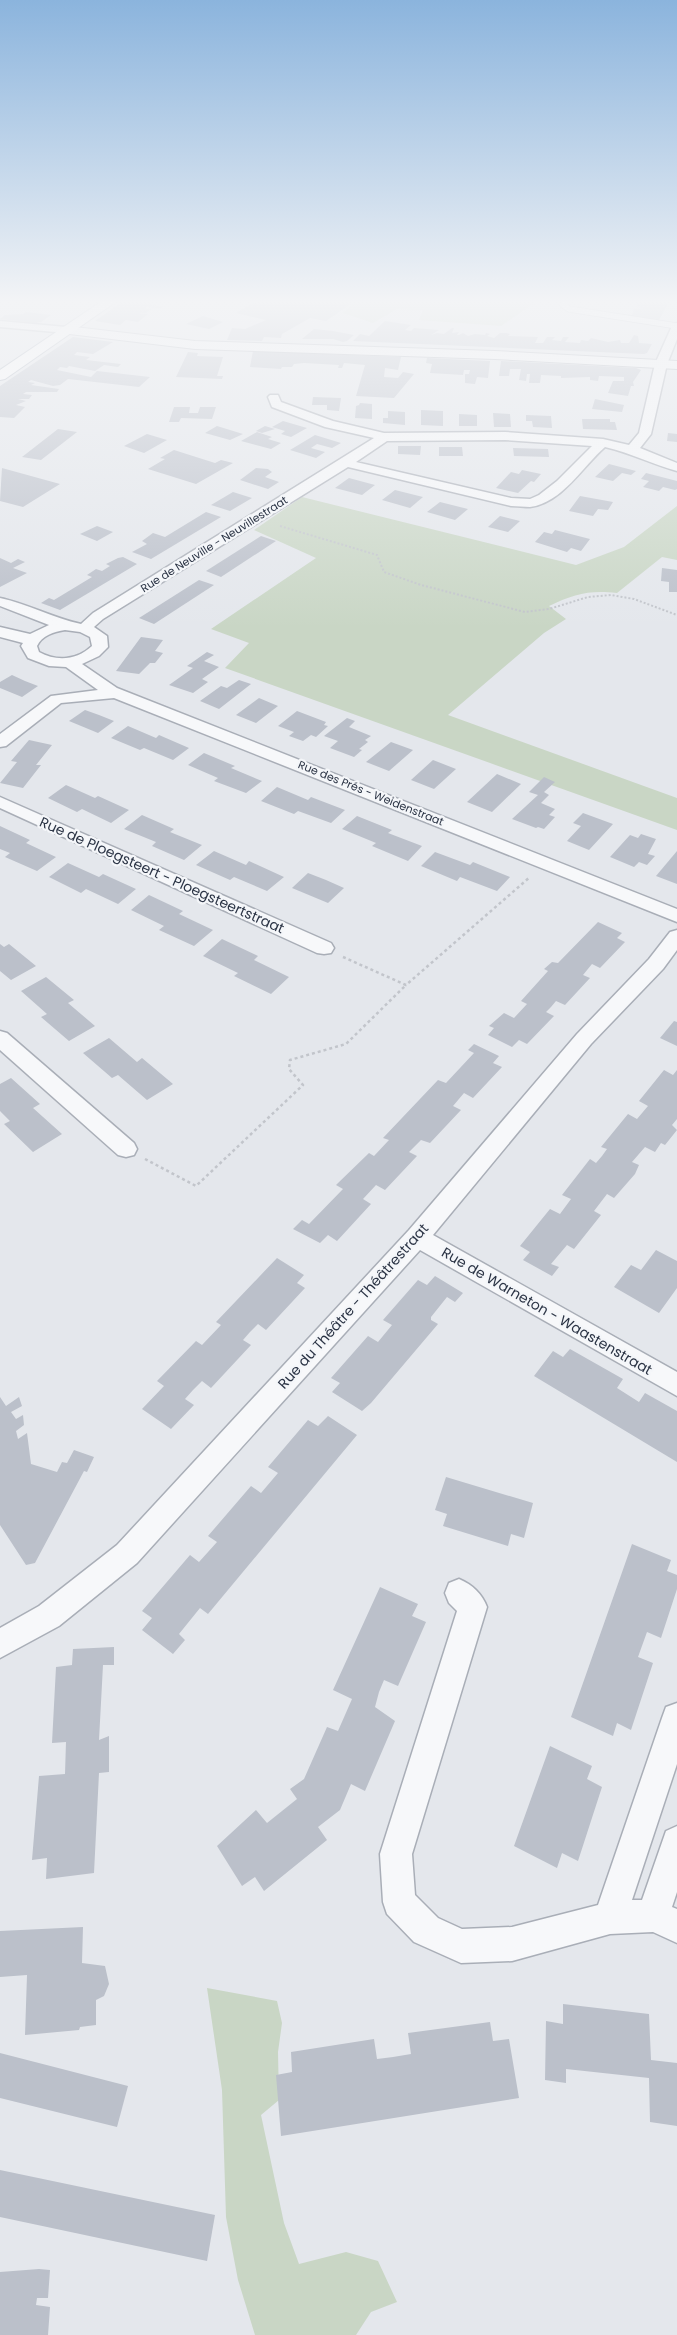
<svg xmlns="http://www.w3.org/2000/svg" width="677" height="2335" font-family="Poppins,sans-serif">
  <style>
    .green { fill: #c9d6c5 }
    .building { fill: #bbc0ca }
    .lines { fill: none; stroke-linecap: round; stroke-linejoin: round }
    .service-casing { stroke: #a9aeb7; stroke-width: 7 }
    .minor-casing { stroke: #a9aeb7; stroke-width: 3 }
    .tertiary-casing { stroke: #a9aeb7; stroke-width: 2 }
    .primary-casing { stroke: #a3abb8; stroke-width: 2 }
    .path-far1 { stroke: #c2c5cb; stroke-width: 2; stroke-dasharray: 2 2; stroke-linecap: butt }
    .path { stroke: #c2c5cb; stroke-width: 2.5; stroke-dasharray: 3 3; stroke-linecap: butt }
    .service { stroke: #f7f8fa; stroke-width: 5.5 }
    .minor { fill: #f7f8fa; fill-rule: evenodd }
    .tertiary { fill: #f7f8fa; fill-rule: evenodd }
    .primary { fill: #fff; fill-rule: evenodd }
    .labels { text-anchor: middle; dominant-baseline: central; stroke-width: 4.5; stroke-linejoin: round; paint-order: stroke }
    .far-street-label { font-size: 11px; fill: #2b3445; stroke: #f4f6f9 }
    .street-label { font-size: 14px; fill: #2b3445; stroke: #f4f6f9 }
  </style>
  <rect width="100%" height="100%" fill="#e4e7ec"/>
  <g class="green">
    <polygon points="355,301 530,301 536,302 501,326 419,320 423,310 397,309 373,323 343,313"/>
    <path d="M302,497L576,565L624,547L677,506V560L662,557L617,593C589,590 574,594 549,606L566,619L544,633L448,715L677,798V830L225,668L249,643L211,629L316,558L254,530Z"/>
    <polygon points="207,1988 277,2001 282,2023 278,2052 279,2100 261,2115 284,2223 299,2264 346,2252 378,2261 397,2302 371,2312 356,2335 255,2335 238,2280 226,2217 222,2090"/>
  </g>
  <g class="building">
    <polygon points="123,301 168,301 165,304 157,302 150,305 163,306 160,308 146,307 144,308 151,309 146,313 136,313 148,314 138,322 126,320 120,325 95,321"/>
    <polygon points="256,301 355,301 326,321 310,318 282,334 281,338 264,337 262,341 227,340 232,328 245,329 266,320 236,313"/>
    <polygon points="650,301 669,302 658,322 611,315 613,313 632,315 634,309 644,308 637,307 638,304 632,302 648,303"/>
    <polygon points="26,312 51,315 41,322 35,323 0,319 5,315 23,314"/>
    <polygon points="203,316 223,322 209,329 186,324"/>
    <polygon points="385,321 411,325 405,330 411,331 414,328 439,330 431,335 437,333 444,334 452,328 454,328 452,333 459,332 457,335 459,335 463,333 468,336 475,334 485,335 486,333 490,334 487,336 494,338 500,333 506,333 510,334 508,336 538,337 535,343 543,343 547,337 555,337 552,340 561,341 563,337 569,337 565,342 580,343 581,340 588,341 591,338 608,342 620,340 621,343 629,343 634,335 638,336 639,343 652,344 647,353 644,354 353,341 360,334 369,336"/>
    <polygon points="314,329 333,331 354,335 347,341 343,342 333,339 302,339"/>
    <polygon points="73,337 113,342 93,354 77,352 74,355 90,357 86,360 121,364 118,367 104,365 95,371 69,366 67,368 60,367 57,370 91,377 97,371 150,377 139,387 68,379 60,385 53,386 31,380 28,382 35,383 31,385 59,389 57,392 26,392 23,394 32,395 29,399 18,399 26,401 16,405 25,407 14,418 0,417 0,386"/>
    <polygon points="253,351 401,357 398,370 385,368 384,377 398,378 403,372 414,374 394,398 356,396 365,365 344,363 342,368 338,368 339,365 304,363 294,364 292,367 282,367 281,369 250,367"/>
    <polygon points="188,352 198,353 197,356 223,357 217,376 223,376 222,379 176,377"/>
    <polygon points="427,358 490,361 488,378 477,377 475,384 465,383 465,374 469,374 470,370 464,370 463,375 430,373 432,364 426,363"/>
    <polygon points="501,361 636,368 641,370 633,382 634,386 631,386 628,396 608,393 613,381 624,381 624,377 599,376 598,381 590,380 590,377 561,378 561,376 541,375 540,383 529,383 530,374 527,374 526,381 519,380 521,369 510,369 509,376 499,376"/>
    <polygon points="313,397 341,398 339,411 327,410 327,405 312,405"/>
    <polygon points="595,399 624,405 622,412 592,409"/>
    <polygon points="360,403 372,404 372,419 355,418 356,406 359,405"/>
    <polygon points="174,407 190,407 189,413 198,413 200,407 216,407 212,419 181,418 179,422 169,422"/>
    <polygon points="421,410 443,411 443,426 421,425"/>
    <polygon points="388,411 405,412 405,425 383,423 383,418 388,418"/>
    <polygon points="493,413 510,414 511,427 494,427"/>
    <polygon points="459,414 477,415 477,426 459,426"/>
    <polygon points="526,415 551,416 552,428 533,427 532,421 526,421"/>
    <polygon points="582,419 610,419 610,422 615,422 617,430 583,429"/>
    <polygon points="283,421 307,428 291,437 281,434 285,431 272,427"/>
    <polygon points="217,426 243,434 230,440 205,433"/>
    <polygon points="265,426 275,429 262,433 256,431"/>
    <polygon points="58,429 77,432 41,460 22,457"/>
    <polygon points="257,432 272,437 268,439 281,443 271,449 241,441"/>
    <polygon points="668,433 677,434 677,442 667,441"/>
    <polygon points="147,434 167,440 144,453 124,446"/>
    <polygon points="315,435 341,443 332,448 317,444 311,448 325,452 316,458 290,450"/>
    <polygon points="398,446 421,446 420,455 398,454"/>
    <polygon points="439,447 462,447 463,456 439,456"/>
    <polygon points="513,448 548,449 549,457 514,456"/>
    <polygon points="174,450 215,463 221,460 233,463 196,484 148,469 165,459 160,458"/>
    <polygon points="609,464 636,471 631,475 622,473 613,481 595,477"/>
    <polygon points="2,468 60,484 23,507 0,501"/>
    <polygon points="256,468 268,469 272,472 265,477 279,482 268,489 240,480"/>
    <polygon points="522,470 541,474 534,482 531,481 518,493 496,488 511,472 519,474"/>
    <polygon points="646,473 677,481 677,489 675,490 663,487 659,491 643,487 649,481 641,479"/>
    <polygon points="349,478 375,485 362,495 335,488"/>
    <polygon points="395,490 423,497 410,508 382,500"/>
    <polygon points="233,492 252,498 230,511 211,505"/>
    <polygon points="580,496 613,502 608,510 598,509 593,516 569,511"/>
    <polygon points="440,502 468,509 455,520 427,512"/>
    <polygon points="206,512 221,517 151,559 132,552 147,544 142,541 153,533 165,537"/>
    <polygon points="500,516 520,521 508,532 488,527"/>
    <polygon points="97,526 113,532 97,541 80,534"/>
    <polygon points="555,530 590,539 581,551 571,548 567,552 535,542 544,532 552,534"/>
    <polygon points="261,536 276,541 221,577 206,571"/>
    <polygon points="123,557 137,564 60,610 41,603 49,598 54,600 92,577 87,575 96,569 102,571 110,566 106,564 118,558"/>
    <polygon points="0,558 11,563 18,559 25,562 13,568 27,573 0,587"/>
    <polygon points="662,568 677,570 677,592 669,592 669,582 661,581"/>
    <polygon points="199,580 214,585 154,624 139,618"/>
    <polygon points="141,637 163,640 155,651 163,653 155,663 150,663 139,674 116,671"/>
    <polygon points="207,652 214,655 204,661 219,667 202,679 208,682 193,693 169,685 193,668 187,666"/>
    <polygon points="12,675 25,681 38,686 22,697 0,688 0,682"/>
    <polygon points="239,680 251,684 219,709 200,701 221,686 227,688"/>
    <polygon points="259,698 278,706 256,723 236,715"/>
    <polygon points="85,710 99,715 114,721 98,733 69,721"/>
    <polygon points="297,711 326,722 324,725 328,726 316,737 311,735 303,741 289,736 294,732 278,726"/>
    <polygon points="347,718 355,721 349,727 371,736 365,740 368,742 359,749 362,750 354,757 330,748 338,741 324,736"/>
    <polygon points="128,726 156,738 159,735 189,748 173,760 144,748 140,750 111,738"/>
    <polygon points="29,740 52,745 36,765 41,765 23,788 0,783 17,762 11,761"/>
    <polygon points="391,742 413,750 389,771 366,762"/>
    <polygon points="204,753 235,766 231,768 262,781 246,793 214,781 218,778 188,765"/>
    <polygon points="433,760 456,769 434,789 411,780"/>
    <polygon points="497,774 521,784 492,812 467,802"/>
    <polygon points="544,777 555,782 544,792 549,795 541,803 555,809 549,815 555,817 544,829 538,827 536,828 512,819 538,795 529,792"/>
    <polygon points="66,785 95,798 98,796 129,810 111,823 82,809 77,812 48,798"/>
    <polygon points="277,787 308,800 311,797 345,810 331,823 298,811 294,814 261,801"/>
    <polygon points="583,813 613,824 589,850 567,841 581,826 573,823"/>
    <polygon points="142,815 174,829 170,832 202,845 184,860 152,846 156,842 124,829"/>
    <polygon points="357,816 392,830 388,833 422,846 408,861 372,846 376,843 342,829"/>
    <polygon points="0,826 30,840 26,843 56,857 37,871 5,857 10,853 0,849"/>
    <polygon points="641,834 656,839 648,854 655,856 647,865 639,862 634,867 610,857 630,835 638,838"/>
    <polygon points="214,851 246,865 249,861 284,877 267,891 234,877 230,880 196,865"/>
    <polygon points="677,851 677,884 656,876"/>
    <polygon points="435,852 470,865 473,862 510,877 497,891 460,877 457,881 421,866"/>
    <polygon points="68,863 99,877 103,874 136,889 118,904 86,889 81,893 49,877"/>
    <polygon points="308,873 326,880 344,888 328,903 292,888"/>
    <polygon points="149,895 183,911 179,914 213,930 194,946 159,930 164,926 131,910"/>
    <polygon points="598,922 622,933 617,938 625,942 600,968 592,964 583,975 590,978 565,1005 556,1001 551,1007 546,1012 554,1016 527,1044 519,1040 512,1047 488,1035 494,1028 489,1026 504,1013 514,1018 527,1004 521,1001 548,971 544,969 552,962 558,963"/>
    <polygon points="222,939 258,956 254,960 289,977 271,994 234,976 238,973 203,956"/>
    <polygon points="0,944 4,947 9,944 36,966 11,980 0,971"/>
    <polygon points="46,977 74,1000 68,1003 95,1026 69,1041 41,1017 47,1014 21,991"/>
    <polygon points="674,1021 677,1022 677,1046 660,1038"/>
    <polygon points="109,1038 137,1062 142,1058 173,1084 147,1100 118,1075 112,1078 83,1053"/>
    <polygon points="474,1044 499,1056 493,1063 502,1067 473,1098 464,1093 453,1106 461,1110 430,1143 421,1140 409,1152 417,1156 385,1190 376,1185 363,1199 371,1204 337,1241 328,1235 320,1243 293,1229 302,1220 309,1224 343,1189 336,1185 369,1153 374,1156 389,1140 383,1138 438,1080 446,1083 474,1053 468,1050"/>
    <polygon points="664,1070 673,1075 677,1070 677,1119 672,1125 677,1130 665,1145 661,1143 655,1152 645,1147 632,1162 639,1165 635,1174 614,1198 607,1194 594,1211 601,1215 574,1249 567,1245 551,1264 559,1267 552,1276 523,1260 530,1252 520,1246 550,1209 560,1214 571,1199 562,1195 590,1159 596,1163 602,1156 607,1149 601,1147 628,1114 637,1119 648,1106 639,1101"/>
    <polygon points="11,1078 40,1104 33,1108 62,1134 33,1152 4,1124 10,1121 0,1111 0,1084"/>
    <polygon points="656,1250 677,1261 677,1288 659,1313 614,1287 631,1265 641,1270"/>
    <polygon points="277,1258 304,1275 297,1283 305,1288 266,1330 258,1324 250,1332 243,1340 251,1345 211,1388 202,1381 193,1390 185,1399 194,1405 171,1429 142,1409 164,1386 157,1381 196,1341 202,1345 221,1325 216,1322"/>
    <polygon points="435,1276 463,1293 455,1302 447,1297 431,1317 431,1320 438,1324 371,1403 362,1411 332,1392 340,1383 331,1378 368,1336 378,1342 392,1325 383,1320 418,1280 427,1285"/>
    <polygon points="570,1349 623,1379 617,1388 639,1402 645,1393 677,1411 677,1462 534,1376 553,1351 563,1357"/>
    <polygon points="0,1397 6,1406 19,1397 22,1406 11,1412 16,1419 23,1415 24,1425 16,1431 18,1439 27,1433 31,1464 57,1472 62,1462 67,1463 74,1450 94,1457 87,1472 84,1471 35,1563 26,1565 0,1525"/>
    <polygon points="328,1416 357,1435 208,1614 200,1608 179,1634 185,1640 173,1654 142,1630 152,1618 142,1611 190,1555 199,1562 217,1542 208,1536 251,1486 261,1493 278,1473 268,1467 308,1420 318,1426"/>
    <polygon points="446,1477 533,1503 524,1538 511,1534 508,1546 443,1526 447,1514 435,1510"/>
    <polygon points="632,1544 671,1560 667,1571 677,1575 677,1589 661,1638 647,1632 638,1657 653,1663 631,1730 617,1723 613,1736 571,1717"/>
    <polygon points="380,1587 418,1604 412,1616 426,1622 398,1686 384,1680 379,1692 375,1707 395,1721 365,1791 351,1784 340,1810 318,1827 327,1840 264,1891 255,1877 242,1886 217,1846 256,1810 267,1823 297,1799 290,1789 304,1779 327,1727 338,1731 352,1699 333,1690"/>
    <polygon points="114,1647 114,1665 103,1665 99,1740 109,1736 109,1772 99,1773 94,1873 46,1879 47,1858 32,1860 39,1776 65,1774 66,1742 52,1743 56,1667 72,1665 73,1649"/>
    <polygon points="550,1746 592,1766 587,1779 602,1787 578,1861 562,1853 557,1868 514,1846"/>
    <polygon points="83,1927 82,1963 105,1966 109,1984 104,1996 96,2000 96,2025 80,2027 79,2030 25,2035 27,1975 0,1977 0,1931"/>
    <polygon points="563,2004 649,2014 651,2060 677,2063 677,2126 650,2122 649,2078 566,2069 566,2083 545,2080 546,2021 563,2024"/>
    <polygon points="490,2022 493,2041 509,2039 519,2098 281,2136 276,2075 292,2072 291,2052 374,2039 377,2059 393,2057 411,2054 408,2033"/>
    <polygon points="0,2053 128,2086 117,2127 0,2098"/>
    <polygon points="0,2170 215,2215 207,2261 0,2217"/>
    <polygon points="39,2269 50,2270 48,2298 37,2298 36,2305 50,2307 48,2335 0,2335 0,2272"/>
  </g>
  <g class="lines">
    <g class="service-casing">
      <polyline id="service" points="567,301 563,305 569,309 677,326"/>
    </g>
    <g class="minor-casing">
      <g id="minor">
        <polygon points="0,321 66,327 71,330 66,333 0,327"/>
        <path d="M677,323V339L667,364L651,434L640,448L677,463V471C652,464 631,453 605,447C583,466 562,503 530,507C524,507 517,506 511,506L348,467L103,619L94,627L107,636L108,647L99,656L82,664L117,688L677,909V922L114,698L61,703L6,746L0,747V734L51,696L98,690L66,667L49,666L28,658L21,646L23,643L0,637V627L30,634L49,625L0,606V598C28,604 53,618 81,624L93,613L374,438L325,427L272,407L268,397L270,395H278L281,402L333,421L384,433L505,432L603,439L629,445L639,433L655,364L672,326ZM505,440L592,446L557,481L539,495L530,499L511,498L356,462L387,441ZM65,630L80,632L90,637L92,646C77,660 57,662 39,652L37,646C42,635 54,632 65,630Z"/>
        <polygon points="0,797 331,943 334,948 331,953 324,954 317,953 0,808"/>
        <polygon points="677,930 677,950 663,969 591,1044 433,1235 677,1372 677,1396 420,1250 137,1563 59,1626 0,1658 0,1628 39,1606 117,1545 409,1230 577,1034 649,959 670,932"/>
        <polygon points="0,1031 7,1033 134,1143 137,1149 134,1155 126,1157 118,1155 0,1050"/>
        <path d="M459,1579C473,1585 482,1594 487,1607L412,1854L415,1895L438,1918L462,1929L512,1927L598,1905L662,1718L666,1707L677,1703V1764L632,1900H642L666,1831L677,1826V1892L672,1907L677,1909V1943L653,1932L610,1934L512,1961L461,1963L414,1942L387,1914L383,1902L380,1854L457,1611L449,1603L445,1593L449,1583Z"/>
      </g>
    </g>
    <g class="tertiary-casing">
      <polygon id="tertiary" points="66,326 195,341 495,351 677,361 677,369 495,359 195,349 61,333 59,330"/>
    </g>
    <g class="primary-casing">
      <polygon id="primary" points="102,301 117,301 5,379 0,380 0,370"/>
    </g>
    <polyline class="path-far1" points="280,526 377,555 384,572 421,585 525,612 549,609 588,597 611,595 634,599 677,615"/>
    <g class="path">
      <polyline points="343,957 406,985 530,877"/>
      <polyline points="145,1159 196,1186 303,1085 289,1069 290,1060 346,1044 406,985"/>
    </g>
    <use href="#service" class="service"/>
    <use href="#minor" class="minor"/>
    <use href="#tertiary" class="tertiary"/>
    <use href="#primary" class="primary"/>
  </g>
  <linearGradient id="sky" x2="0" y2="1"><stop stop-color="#8bb4dd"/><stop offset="0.48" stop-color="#f3f4f6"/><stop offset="1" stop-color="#f3f4f6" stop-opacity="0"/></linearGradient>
  <rect width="677" height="628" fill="url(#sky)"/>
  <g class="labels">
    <g class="far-street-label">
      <text transform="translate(214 544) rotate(-32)">Rue de Neuville - Neuvillestraat</text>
      <text transform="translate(371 793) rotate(22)">Rue des Prés - Weidenstraat</text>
    </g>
    <g class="street-label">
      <text transform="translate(162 875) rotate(24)">Rue de Ploegsteert - Ploegsteertstraat</text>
      <text transform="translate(353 1306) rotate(-48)">Rue du Théâtre - Théâtrestraat</text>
      <text transform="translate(547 1311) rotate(30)">Rue de Warneton - Waastenstraat</text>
    </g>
  </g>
</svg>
